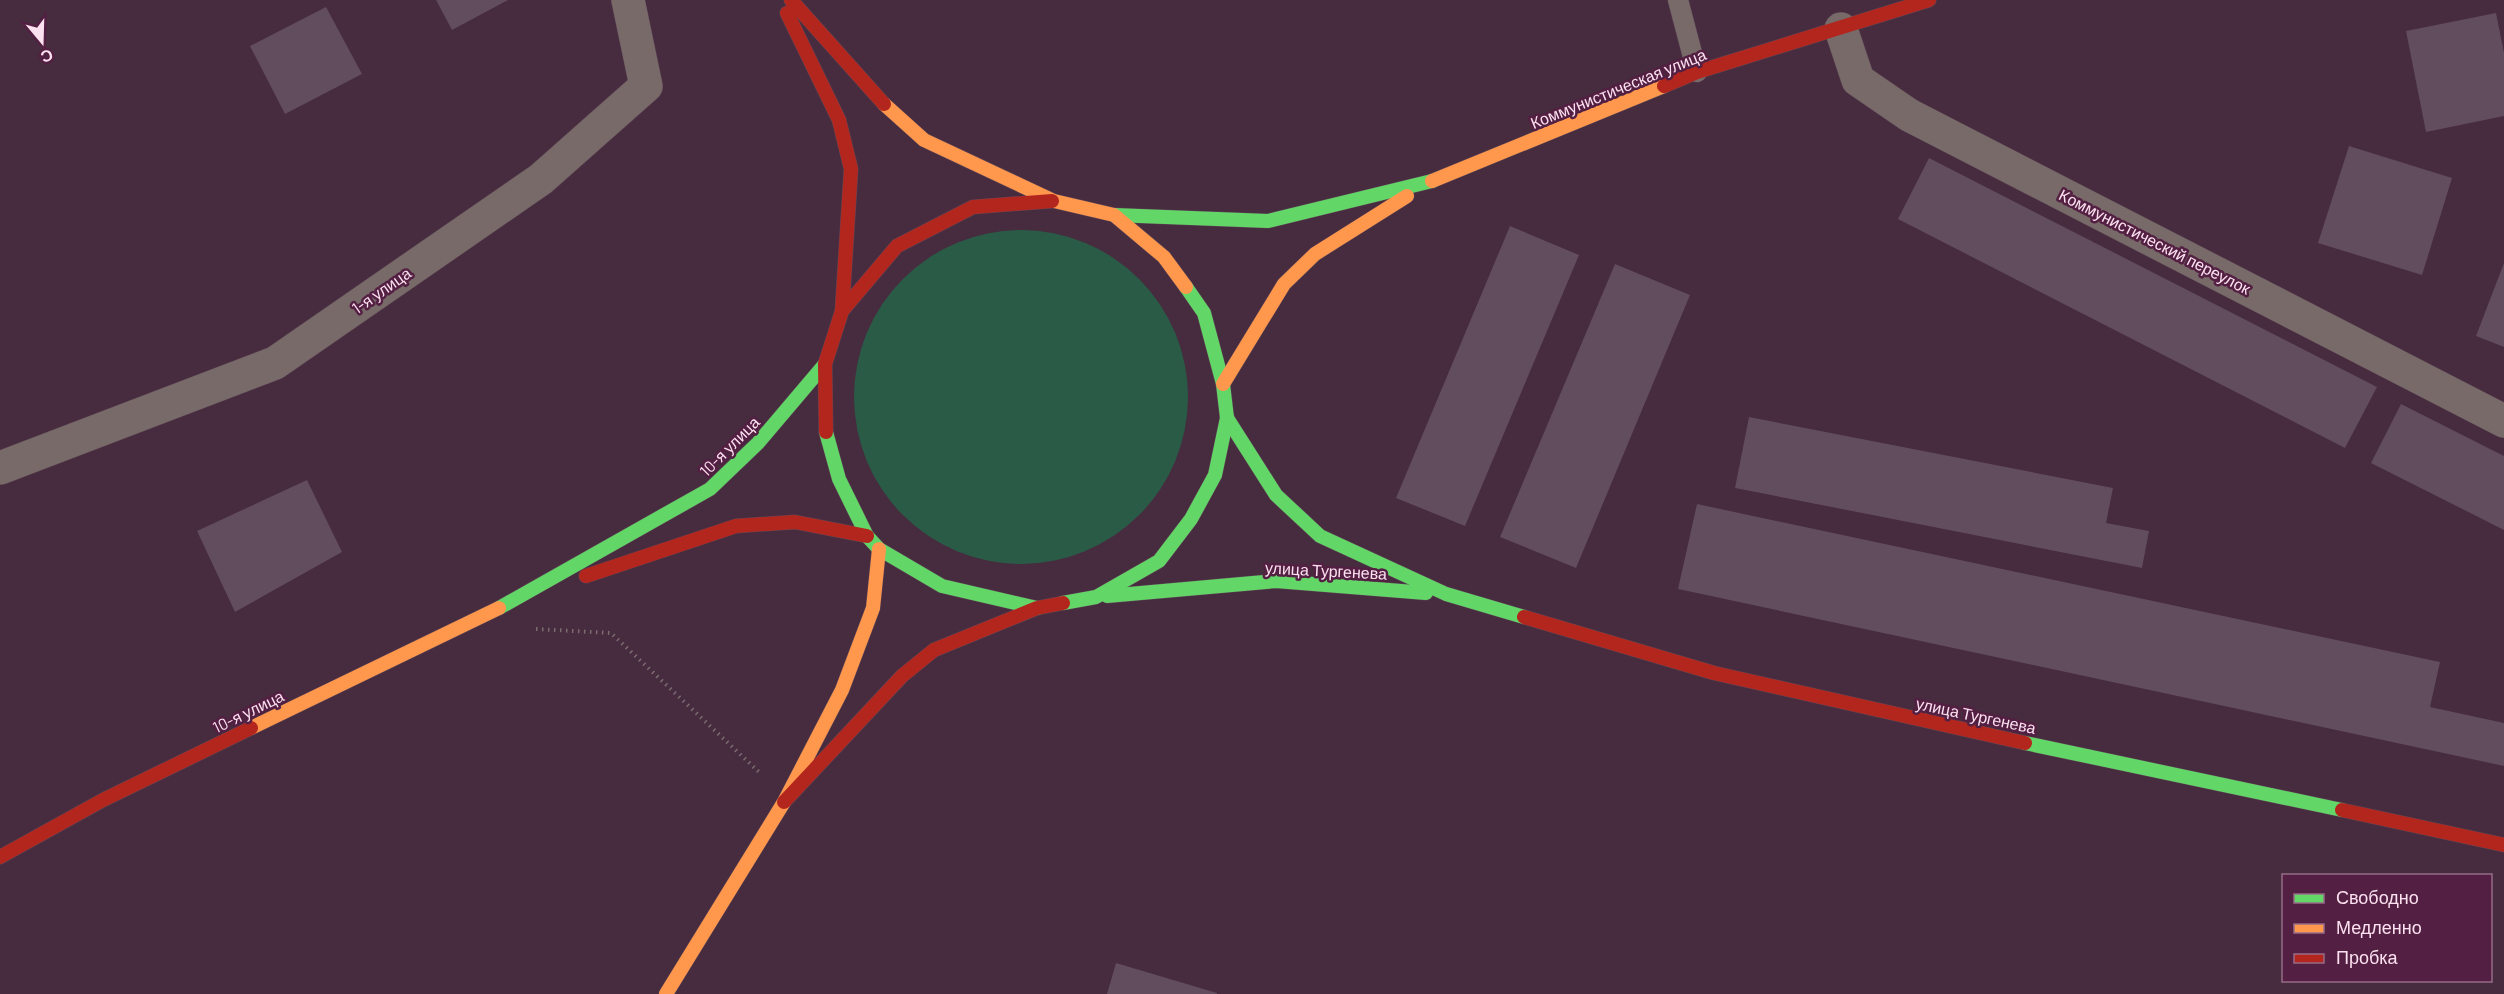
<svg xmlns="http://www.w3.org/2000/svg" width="2504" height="994" font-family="Barlow,sans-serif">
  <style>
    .green { fill: #2a5b47 }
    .building { fill: #614d5e }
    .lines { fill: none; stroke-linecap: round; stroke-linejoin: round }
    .lane-casing { stroke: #5e4756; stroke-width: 21 }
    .street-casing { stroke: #5e4756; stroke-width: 34 }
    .fast-casing { stroke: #5e4756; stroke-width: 15 }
    .slow-casing { stroke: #5e4756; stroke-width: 15 }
    .jam-casing { stroke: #5e4756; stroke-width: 15 }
    .path { stroke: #7a6c6f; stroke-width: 4; stroke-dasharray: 1.5 4.5; stroke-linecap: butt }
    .lane { stroke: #776a68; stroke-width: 20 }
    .street { stroke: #776a68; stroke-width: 33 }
    .fast { stroke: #63d668; stroke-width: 14 }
    .slow { stroke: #ff974d; stroke-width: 14 }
    .jam { stroke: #b3261e; stroke-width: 14 }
    .labels { text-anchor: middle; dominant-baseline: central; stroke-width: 5; stroke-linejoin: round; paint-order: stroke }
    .street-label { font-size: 16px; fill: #fce1f0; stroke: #531f42 }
  </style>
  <rect width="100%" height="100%" fill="#472b3e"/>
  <circle class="green" cx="1021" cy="397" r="167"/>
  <g class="building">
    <polygon points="436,0 508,0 452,30"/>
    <polygon points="326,7 362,74 285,114 250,46"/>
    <polygon points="2496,13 2504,53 2504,116 2426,132 2406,31"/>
    <polygon points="2349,146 2452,178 2422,275 2318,243"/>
    <polygon points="1929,158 2377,387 2345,448 1898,219"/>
    <polygon points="1510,226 1579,255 1465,526 1396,498"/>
    <polygon points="2504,263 2504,347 2476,336"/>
    <polygon points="1615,264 1690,295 1576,568 1500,537"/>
    <polygon points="2401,404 2504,456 2504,530 2371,463"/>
    <polygon points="1749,417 2113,488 2106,523 2149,531 2142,568 1735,488"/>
    <polygon points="307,480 342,552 235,612 197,531"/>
    <polygon points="1697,504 2440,662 2430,707 2504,723 2504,766 1678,589"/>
    <polygon points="1116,963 1217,993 1217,994 1107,994"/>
  </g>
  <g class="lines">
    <g class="lane-casing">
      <polyline id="lane" points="1678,0 1697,72"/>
    </g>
    <g class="street-casing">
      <g id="street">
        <polyline points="1841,29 1858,80 1909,115 2504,421"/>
        <polyline points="0,468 275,363 541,179 646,86 628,0"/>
      </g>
    </g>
    <g class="fast-casing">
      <g id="fast">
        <polyline points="1114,215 1268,221 1432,181"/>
        <polyline points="1227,418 1276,495 1320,536 1446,594 1524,617"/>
        <polyline points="826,432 839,479 867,536 879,549 942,586 1037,608"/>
        <polyline points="1107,596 1276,581 1426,593"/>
        <polyline points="1063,603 1096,597 1159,561 1191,519 1215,475 1227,418 1223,384 1204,313 1186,287"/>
        <polyline points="499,608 710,489 758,443 825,364"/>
        <polyline points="2025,743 2342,810"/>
      </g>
    </g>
    <g class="slow-casing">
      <g id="slow">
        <polyline points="884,104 924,140 1054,201 1114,215 1164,257 1186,287"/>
        <polyline points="1432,181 1664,86"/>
        <polyline points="1223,384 1284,284 1315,254 1407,196"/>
        <polyline points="251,728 499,608"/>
        <polyline points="666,994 784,802 842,690 873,608 879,549"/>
      </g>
    </g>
    <g class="jam-casing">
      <g id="jam">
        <polyline points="791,0 884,104"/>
        <polyline points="787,13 839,120 851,169 842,311 825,364 826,432"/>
        <polyline points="1664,86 1697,72 1929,0"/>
        <polyline points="842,311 897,246 973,207 1052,201"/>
        <polyline points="586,576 736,526 795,522 867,536"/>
        <polyline points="1524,617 1714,673 2025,743"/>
        <polyline points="784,802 902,676 934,650 1037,608 1063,603"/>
        <polyline points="2342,810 2504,845"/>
        <polyline points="0,857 103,800 251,728"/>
      </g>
    </g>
    <polyline class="path" points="536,629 611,633 759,772"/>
    <use href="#lane" class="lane"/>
    <use href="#street" class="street"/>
    <use href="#fast" class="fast"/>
    <use href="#slow" class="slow"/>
    <use href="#jam" class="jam"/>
  </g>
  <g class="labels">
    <g class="street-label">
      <text transform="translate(1618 88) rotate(-22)">Коммунистическая улица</text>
      <text transform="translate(2155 241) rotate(27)">Коммунистический переулок</text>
      <text transform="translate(381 290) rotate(-35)">1-я улица</text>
      <text transform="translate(729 446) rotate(-45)">10-я улица</text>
      <text transform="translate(1326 570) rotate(3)">улица Тургенева</text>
      <text transform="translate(248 711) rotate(-26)">10-я улица</text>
      <text transform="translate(1976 715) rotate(12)">улица Тургенева</text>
    </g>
  </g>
  <rect x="2282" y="874" width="210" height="108" fill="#531f42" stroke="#976d88" stroke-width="1.5"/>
  <rect x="2294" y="894" width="30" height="9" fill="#63d668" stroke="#976d88" stroke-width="1.5"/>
  <text x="2336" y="904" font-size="18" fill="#fce1f0">Свободно</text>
  <rect x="2294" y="924" width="30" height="9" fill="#ff974d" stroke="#976d88" stroke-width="1.5"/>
  <text x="2336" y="934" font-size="18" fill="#fce1f0">Медленно</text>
  <rect x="2294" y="954" width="30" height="9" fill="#b3261e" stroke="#976d88" stroke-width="1.5"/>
  <text x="2336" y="964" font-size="18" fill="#fce1f0">Пробка</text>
  <g transform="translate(42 42) rotate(161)" stroke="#531f42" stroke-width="4.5" paint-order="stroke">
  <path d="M0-4.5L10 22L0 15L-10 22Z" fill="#fce1f0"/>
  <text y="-9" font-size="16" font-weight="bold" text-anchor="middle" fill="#fce1f0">С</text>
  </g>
</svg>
